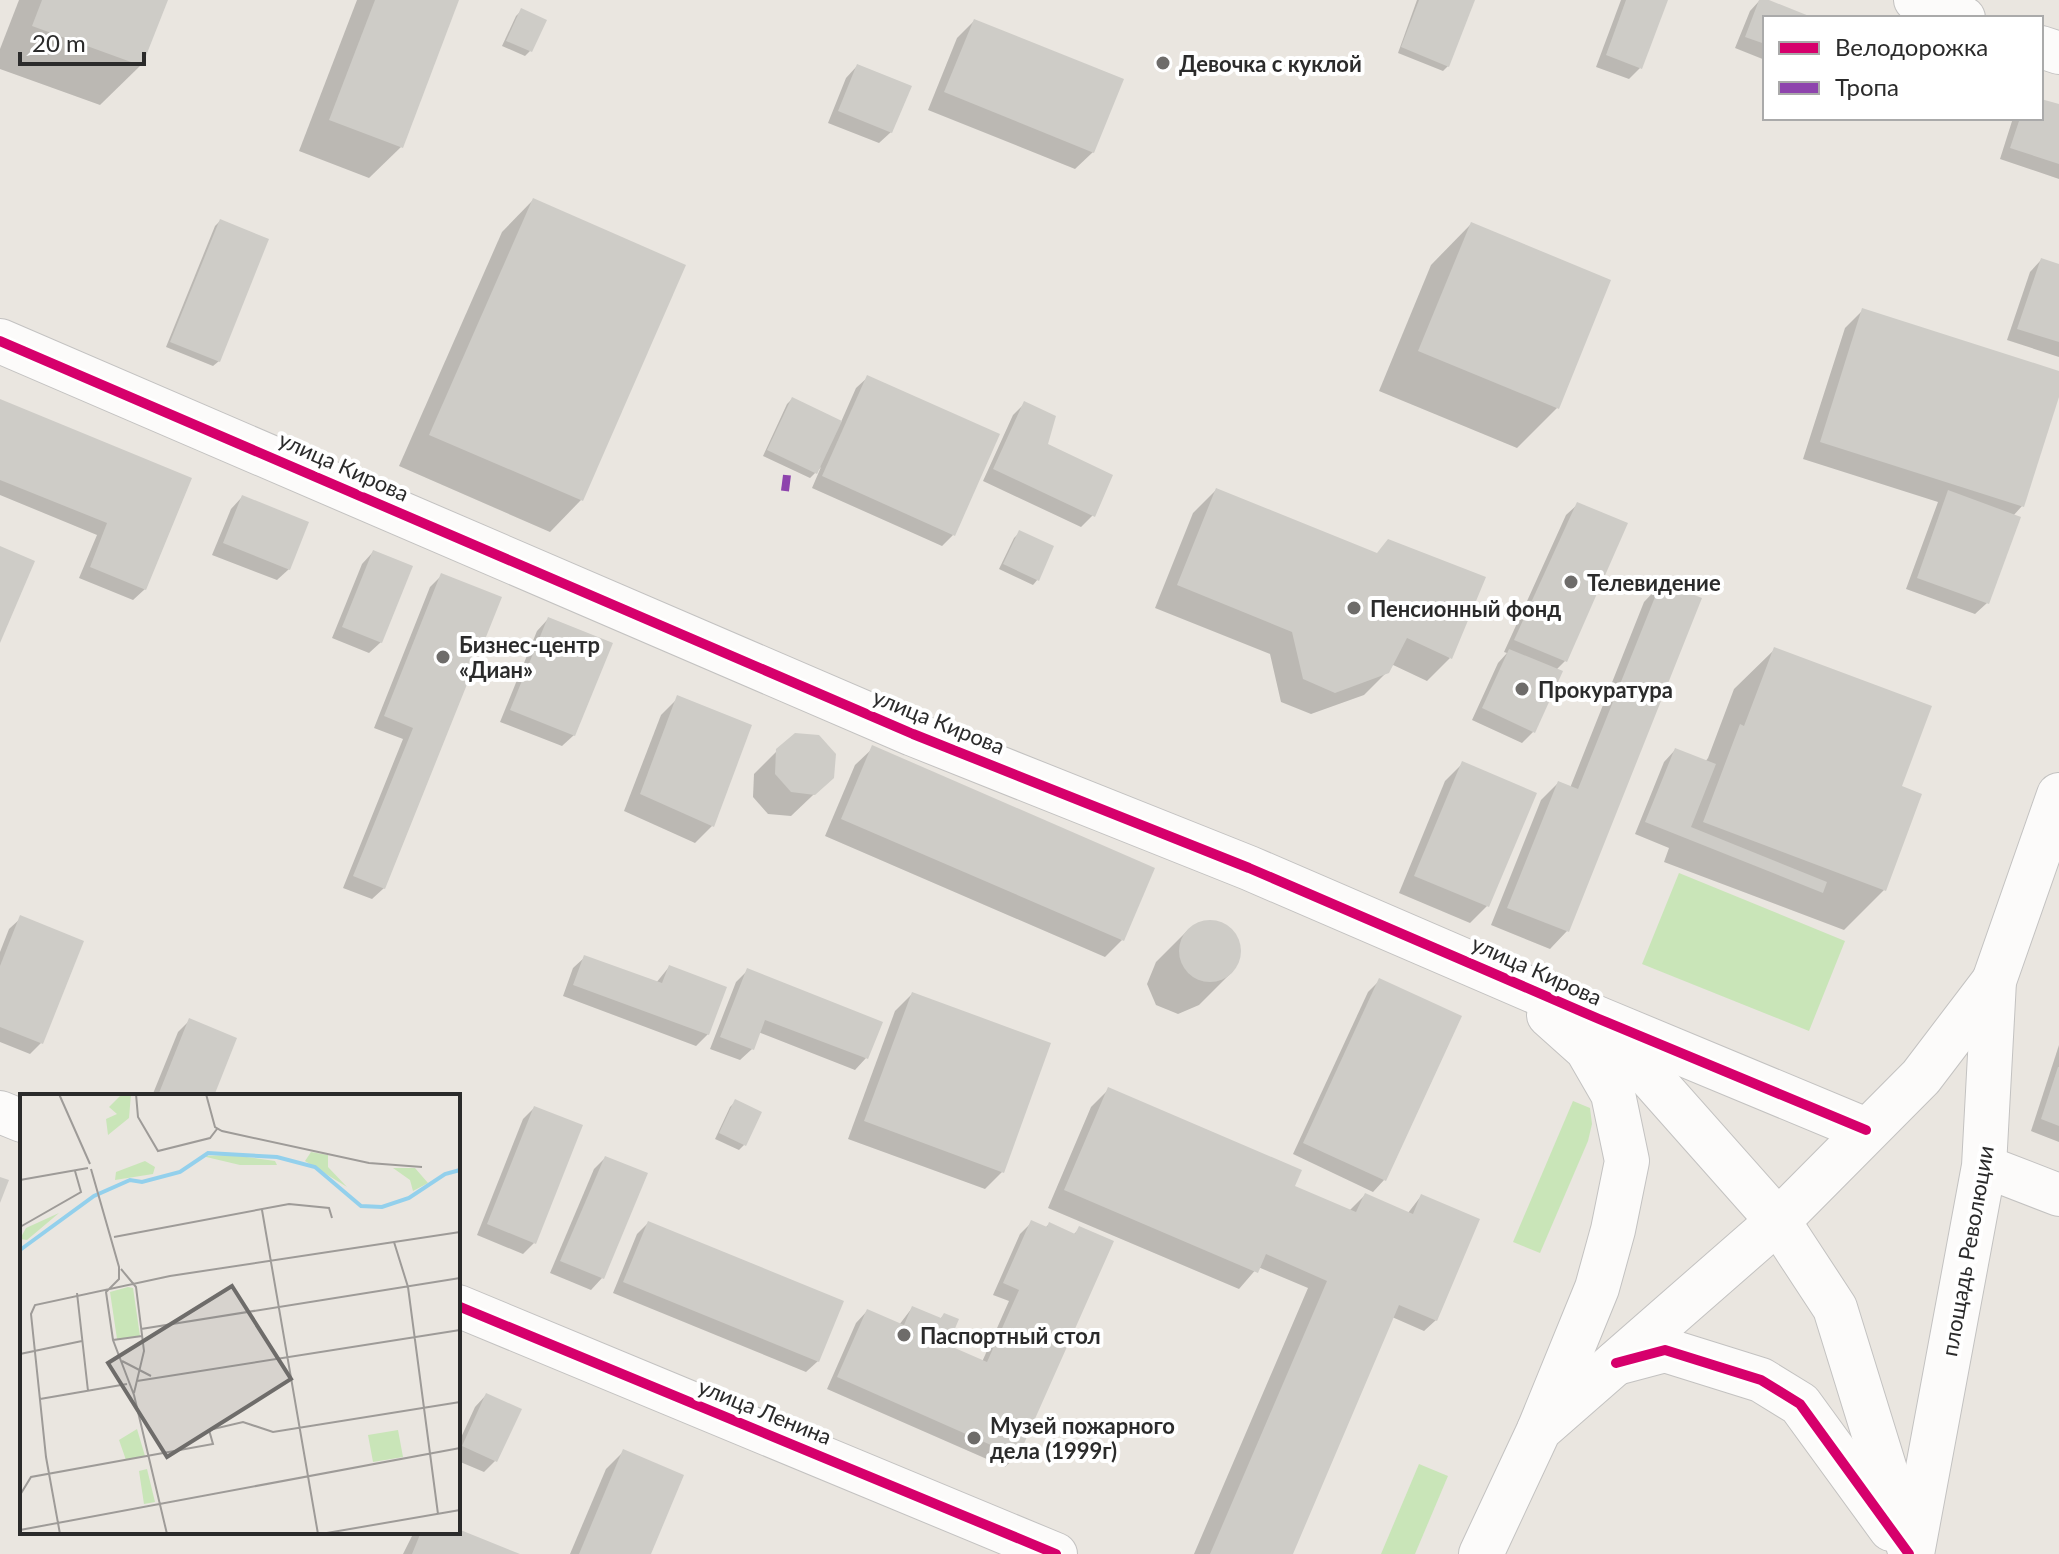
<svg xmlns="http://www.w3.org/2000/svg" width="2059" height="1554" font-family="Lato,sans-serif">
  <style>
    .green { fill: #c9e5b8 }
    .shadow { fill: #0003 }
    .building { fill: #ceccc7 }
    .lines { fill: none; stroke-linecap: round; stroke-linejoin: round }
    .minor-casing { stroke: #c3c2c1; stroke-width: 44 }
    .tertiary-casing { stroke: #c3c2c1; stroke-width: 46 }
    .secondary-casing { stroke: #c3c2c1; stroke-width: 46 }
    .minor { stroke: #fcfbfa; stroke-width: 42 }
    .tertiary { stroke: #fcfbfa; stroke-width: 44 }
    .secondary { stroke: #fcfbfa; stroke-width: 44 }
    .quiet { stroke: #8e44ad; stroke-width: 8; stroke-dasharray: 16 8; stroke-linecap: butt }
    .cycleway-casing { stroke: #fff; stroke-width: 15 }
    .cycleway { stroke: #d6006c; stroke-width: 10 }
    .poi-dot { fill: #6e6c6a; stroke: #fff; stroke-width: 3 }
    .labels { text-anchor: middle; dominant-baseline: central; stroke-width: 8; stroke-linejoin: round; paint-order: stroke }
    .poi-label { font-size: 22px; font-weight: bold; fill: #2b2b2b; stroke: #fff; text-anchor: start }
    .street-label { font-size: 22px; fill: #2b2b2b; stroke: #fff }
    .inset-river { fill: none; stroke: #93d0ec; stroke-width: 4 }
    .inset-road { fill: none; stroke: #9e9b98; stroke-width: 2 }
    .view { fill: #6e6c6a; fill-opacity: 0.15; stroke: #6e6c6a; stroke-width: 4 }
    .inset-edge { fill: none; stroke: #2b2b2b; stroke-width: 4 }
  </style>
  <rect width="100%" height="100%" fill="#eae6e0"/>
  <g class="green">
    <polygon points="1679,873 1845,941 1809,1031 1642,964"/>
    <polygon points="1573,1101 1590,1108 1592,1124 1588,1141 1540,1253 1513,1242"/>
    <polygon points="1419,1464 1448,1476 1415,1554 1381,1554"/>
  </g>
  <g class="shadow">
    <polygon points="19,0 166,0 141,65 100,105 0,69 0,49"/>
    <polygon points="357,0 457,0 401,147 369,178 299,151"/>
    <polygon points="1417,0 1472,0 1448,66 1443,71 1398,53"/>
    <polygon points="1621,0 1665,0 1640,68 1629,79 1596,67"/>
    <polygon points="1760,0 1806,18 1765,18 1765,60 1735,48 1750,11"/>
    <polygon points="521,11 530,51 525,56 502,46 516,16"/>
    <polygon points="974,21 1093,152 1075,169 928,110 957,38"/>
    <polygon points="857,66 891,132 879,143 828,123 846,78"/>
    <polygon points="2041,101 2059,107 2059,179 2000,159 2013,118 2041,118"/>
    <polygon points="533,200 581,500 550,532 399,466 502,232"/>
    <polygon points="220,221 219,361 213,366 166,347 215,226"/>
    <polygon points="1471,224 1557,408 1517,448 1379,391 1431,265"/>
    <polygon points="2041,260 2059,266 2059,357 2007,340 2030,272"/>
    <polygon points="1862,311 2059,373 2059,391 2022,506 2013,516 1987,603 1975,614 1906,589 1938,502 1803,459 1845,328"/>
    <polygon points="868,377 953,535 942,546 812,488 821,467 810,478 763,456 787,404 792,399 841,422 856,388"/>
    <polygon points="0,401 190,479 145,589 133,600 79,578 97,535 0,495"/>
    <polygon points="1025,403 1046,445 1093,515 1081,527 983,481 1013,415"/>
    <polygon points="1216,490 1450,658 1427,681 1391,664 1387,672 1364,695 1311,714 1281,702 1270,654 1155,608 1193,513"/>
    <polygon points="242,497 289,569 277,580 212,555 231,509"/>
    <polygon points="1578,504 1565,661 1556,670 1533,732 1522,743 1472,720 1498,663 1507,653 1504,652 1566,515"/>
    <polygon points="1019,533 1038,579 1033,585 999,569 1014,538"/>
    <polygon points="373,552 381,642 369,653 332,638 362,564"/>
    <polygon points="442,575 384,888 372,899 343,888 403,739 374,728 430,587"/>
    <polygon points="1661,584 1699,599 1567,931 1550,949 1491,925 1541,800 1558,783 1570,788 1644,602"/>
    <polygon points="548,619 574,735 562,746 500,722 537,631"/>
    <polygon points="1775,649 1899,788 1884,890 1844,930 1664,862 1669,848 1635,834 1664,762 1675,750 1705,762 1708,758 1734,689"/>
    <polygon points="678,698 712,826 695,843 624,811 661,715"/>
    <polygon points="873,748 1122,940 1105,957 825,836 855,765"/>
    <polygon points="777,751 832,777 791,816 768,814 753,797 754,774"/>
    <polygon points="1462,764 1487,906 1470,923 1399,893 1445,781"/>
    <polygon points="21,918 41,1043 30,1054 0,1042 0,952 9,929"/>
    <polygon points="1209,921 1231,929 1240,950 1232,972 1199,1005 1178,1014 1156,1005 1147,984 1156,962 1188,930"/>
    <polygon points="585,957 656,983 669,967 708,1034 696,1046 563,996 573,968"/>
    <polygon points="747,971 866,1058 855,1070 758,1032 752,1049 740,1060 710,1049 736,982"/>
    <polygon points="1380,980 1384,1180 1373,1192 1293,1154 1368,992"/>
    <polygon points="912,994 1002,1172 985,1189 848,1139 895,1011"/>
    <polygon points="189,1021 211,1096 152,1096 178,1032"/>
    <polygon points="2059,1045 2059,1142 2031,1131"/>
    <polygon points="1108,1090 1289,1195 1349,1211 1365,1195 1408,1213 1421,1196 1436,1320 1424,1331 1392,1317 1291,1554 1194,1554 1308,1288 1258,1267 1239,1289 1048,1208 1091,1107"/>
    <polygon points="735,1102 744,1145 739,1150 715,1139 730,1107"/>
    <polygon points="534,1108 534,1243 523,1254 477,1235 523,1119"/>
    <polygon points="605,1158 645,1175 602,1278 591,1290 550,1273 594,1169"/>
    <polygon points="1032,1222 1045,1228 1049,1224 1073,1235 1079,1229 1017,1456 1005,1467 827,1389 856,1323 867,1311 899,1325 912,1308 939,1320 944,1315 946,1346 982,1362 1009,1301 993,1295 1020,1234"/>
    <polygon points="648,1223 818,1361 806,1372 613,1293 637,1234"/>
    <polygon points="486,1395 495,1461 484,1472 458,1461 458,1444 475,1407"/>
    <polygon points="623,1452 649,1554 570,1554 606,1469"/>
    <polygon points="458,1531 515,1554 403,1554 414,1532"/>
  </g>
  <g class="building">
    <polygon points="42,0 168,0 142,66 32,26"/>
    <polygon points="375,0 459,0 403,148 329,120"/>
    <polygon points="1419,0 1475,0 1449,67 1401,47"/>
    <polygon points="1626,0 1668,0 1642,69 1606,55"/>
    <polygon points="1759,0 1769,0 1814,18 1765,18 1765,44 1745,37"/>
    <polygon points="521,8 547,20 532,52 506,41"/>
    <polygon points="974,19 1124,79 1094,153 944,92"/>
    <polygon points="857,64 912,86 892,133 838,111"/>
    <polygon points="2041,99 2059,104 2059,164 2010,148 2020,118 2041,118"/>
    <polygon points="533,198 686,265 583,501 429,435"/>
    <polygon points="220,219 269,239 220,362 170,342"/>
    <polygon points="1471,222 1611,280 1559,409 1418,351"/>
    <polygon points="2041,258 2059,264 2059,342 2017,329"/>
    <polygon points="1862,308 2059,371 2059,397 2024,507 1820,442"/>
    <polygon points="867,375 1000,434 955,536 822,476"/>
    <polygon points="792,397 842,421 817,474 767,450"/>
    <polygon points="0,399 192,478 146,590 90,567 107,523 0,480"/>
    <polygon points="1024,401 1056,416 1048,444 1113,475 1095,517 993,469"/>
    <polygon points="1216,488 1377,553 1388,539 1486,577 1452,659 1407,638 1389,673 1335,693 1303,679 1292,632 1177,585"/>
    <polygon points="1948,490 2021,517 1989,604 1917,578"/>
    <polygon points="242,495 309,522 290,570 223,543"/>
    <polygon points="1577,502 1628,523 1567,662 1514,640"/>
    <polygon points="1019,530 1054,546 1039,581 1003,564"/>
    <polygon points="0,546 35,561 0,643"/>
    <polygon points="373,550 413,566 382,643 342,627"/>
    <polygon points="441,573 502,597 385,889 353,876 413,728 384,716"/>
    <polygon points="1661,582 1702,598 1569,932 1507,908 1558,781 1578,789"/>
    <polygon points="548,617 613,643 575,736 510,710"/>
    <polygon points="1774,647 1932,706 1902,786 1922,794 1886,891 1703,822 1740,724 1744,726"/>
    <polygon points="1509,649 1563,671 1535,733 1482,708"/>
    <polygon points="677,695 752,725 714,827 640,794"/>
    <polygon points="795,733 819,735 836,754 834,778 815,795 791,792 775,774 776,749"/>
    <polygon points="872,745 1155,868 1124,941 841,819"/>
    <polygon points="1675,748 1716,764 1691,827 1827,882 1823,893 1645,822"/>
    <polygon points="1462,761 1537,793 1489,907 1414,876"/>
    <polygon points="20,915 84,941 43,1044 0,1027 0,966"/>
    <circle cx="1210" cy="951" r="31"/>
    <polygon points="584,955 662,983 669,965 727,987 709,1035 573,985"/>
    <polygon points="747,968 883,1022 868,1059 765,1020 754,1050 720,1037"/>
    <polygon points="1379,978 1462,1016 1386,1181 1303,1143"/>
    <polygon points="912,992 1051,1043 1004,1173 864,1121"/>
    <polygon points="189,1018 237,1038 214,1096 165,1096 159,1093"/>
    <polygon points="2058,1067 2059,1067 2059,1126 2041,1119"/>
    <polygon points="1108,1087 1302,1170 1295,1186 1356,1212 1365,1193 1413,1214 1421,1194 1480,1219 1437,1321 1399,1305 1293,1554 1210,1554 1327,1281 1266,1254 1258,1273 1064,1190"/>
    <polygon points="735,1099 762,1112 746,1146 719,1133"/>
    <polygon points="534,1106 583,1125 536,1244 487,1224"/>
    <polygon points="605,1156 648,1173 604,1279 560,1261"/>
    <polygon points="0,1177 9,1180 0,1203"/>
    <polygon points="1031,1220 1047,1227 1049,1222 1075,1234 1079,1226 1114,1241 1018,1457 837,1377 867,1309 904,1325 912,1306 941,1318 944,1313 959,1319 948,1345 987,1362 1019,1290 1003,1283"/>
    <polygon points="648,1221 844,1301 819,1362 623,1282"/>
    <polygon points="486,1393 522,1409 497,1462 462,1446"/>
    <polygon points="623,1449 684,1475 651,1554 579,1554"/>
    <polygon points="458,1529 520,1554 412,1554 421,1532 458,1532"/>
  </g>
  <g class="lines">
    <g class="minor-casing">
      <g id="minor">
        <polyline points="1915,0 1964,18"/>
        <polyline points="2041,47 2059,53"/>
        <polyline points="0,1112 22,1121"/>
        <polyline points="1984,1166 2059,1195"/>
        <polyline points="458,1306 1056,1554"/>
      </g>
    </g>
    <g class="tertiary-casing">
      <g id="tertiary">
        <polyline points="0,341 913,734 1249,868 1599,1019 1866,1130"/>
        <polyline points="1606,1027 1778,1221 1835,1308 1911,1554"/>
        <polyline points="1616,1363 1665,1350 1761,1380 1800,1404 1891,1529"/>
        <polyline points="1539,1430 1597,1288 1613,1230 1627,1161 1613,1094 1587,1049 1549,1015"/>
      </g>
    </g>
    <g class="secondary-casing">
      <g id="secondary">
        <polyline points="1481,1554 1539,1430 1778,1221 1921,1077 1994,981"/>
        <polyline points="1912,1554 1984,1166 1994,981 2059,795"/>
      </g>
    </g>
    <use href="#minor" class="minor"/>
    <use href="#tertiary" class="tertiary"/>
    <use href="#secondary" class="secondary"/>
    <polyline class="quiet" points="785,491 787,475"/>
    <g class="cycleway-casing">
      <g id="cycleway">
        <polyline points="0,341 913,734 1249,868 1599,1019 1866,1130"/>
        <polyline points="458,1306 1056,1554"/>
        <polyline points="1616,1363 1665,1350 1761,1380 1800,1404 1909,1554"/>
      </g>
    </g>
    <use href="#cycleway" class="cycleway"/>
  </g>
  <g class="poi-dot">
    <circle cx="1163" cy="63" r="8"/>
    <circle cx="1571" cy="582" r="8"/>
    <circle cx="1354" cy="608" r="8"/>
    <circle cx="443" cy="657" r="8"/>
    <circle cx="1522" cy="689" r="8"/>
    <circle cx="904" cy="1335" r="8"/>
    <circle cx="974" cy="1438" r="8"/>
  </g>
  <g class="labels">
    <g class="poi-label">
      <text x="1179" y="63">Девочка с куклой</text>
      <text x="1587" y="582">Телевидение</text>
      <text x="1370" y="608">Пенсионный фонд</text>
      <text x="459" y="644">Бизнес-центр<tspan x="459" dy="25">«Диан»</tspan></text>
      <text x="1538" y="689">Прокуратура</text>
      <text x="920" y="1335">Паспортный стол</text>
      <text x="990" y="1425">Музей пожарного<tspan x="990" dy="25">дела (1999г)</tspan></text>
    </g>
    <g class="street-label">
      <text transform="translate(344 466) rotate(24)">улица Кирова</text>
      <text transform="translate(939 721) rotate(22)">улица Кирова</text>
      <text transform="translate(1537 970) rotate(24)">улица Кирова</text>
      <text transform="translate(1967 1251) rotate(-80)">площадь Революции</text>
      <text transform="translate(765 1411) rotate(22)">улица Ленина</text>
    </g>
  </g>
  <g transform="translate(20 1094)">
    <rect width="440" height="440" fill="#eae6e0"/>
    <path d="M102,0H111L109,24L88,41L86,25L97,20L89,13ZM291,58L308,61V73L327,93L285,67ZM212,61L255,67L257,71H220L182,62ZM125,67L135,73L133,80L95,86L96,78ZM373,74H395L408,89L393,97L390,86ZM39,119L7,146L0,145L6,134ZM108,193L113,194L120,242L97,245L90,198ZM117,335L125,362L106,366L99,346ZM378,336L383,363L353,368L348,341ZM127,375L135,408L124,410L119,377Z" fill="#c9e5b8"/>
    <path class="inset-river" d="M0,156L74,102L110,86L122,88L160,78L188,59L257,63L295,73L341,112L362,113L389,104L425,80L440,76"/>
    <path class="inset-road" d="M39,0L70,70M116,0L118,23L138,57L190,44L197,35M186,0L195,33L202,37L349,69L402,73M71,75L99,173V185L86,198L93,246L114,301L147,440M0,86L68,74M242,116L298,440M0,133L61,98L55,77M94,143L269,110L309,114L312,124M374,148L388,193L418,420M101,175L116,193L124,257L114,299M57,199L68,297M121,235L440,184M93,246L122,242M0,260L62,247M102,267L131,282M117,287L440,236M20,305L107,290M0,401L11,383L193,350L189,336L223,328L253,338L440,308M0,436L440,354M40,440L26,363L11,220L15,211L150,182L440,138M301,440L440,416"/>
    <path class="view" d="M212,192L271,285L147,363L88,269Z"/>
    <rect width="440" height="440" class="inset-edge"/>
  </g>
  <rect x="1763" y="16" width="280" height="104" fill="#ffffff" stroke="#aaaaaa" stroke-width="2"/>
  <rect x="1779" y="42" width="40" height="12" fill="#d6006c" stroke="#aaaaaa" stroke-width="2"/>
  <text x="1835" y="56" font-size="24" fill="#2b2b2b">Велодорожка</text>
  <rect x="1779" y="82" width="40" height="12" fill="#8e44ad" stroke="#aaaaaa" stroke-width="2"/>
  <text x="1835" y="96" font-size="24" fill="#2b2b2b">Тропа</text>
  <path d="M20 52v12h124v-12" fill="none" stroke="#2b2b2b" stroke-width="4"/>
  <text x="32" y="52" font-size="24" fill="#2b2b2b" stroke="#ffffff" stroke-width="6" paint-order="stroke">20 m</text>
</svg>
